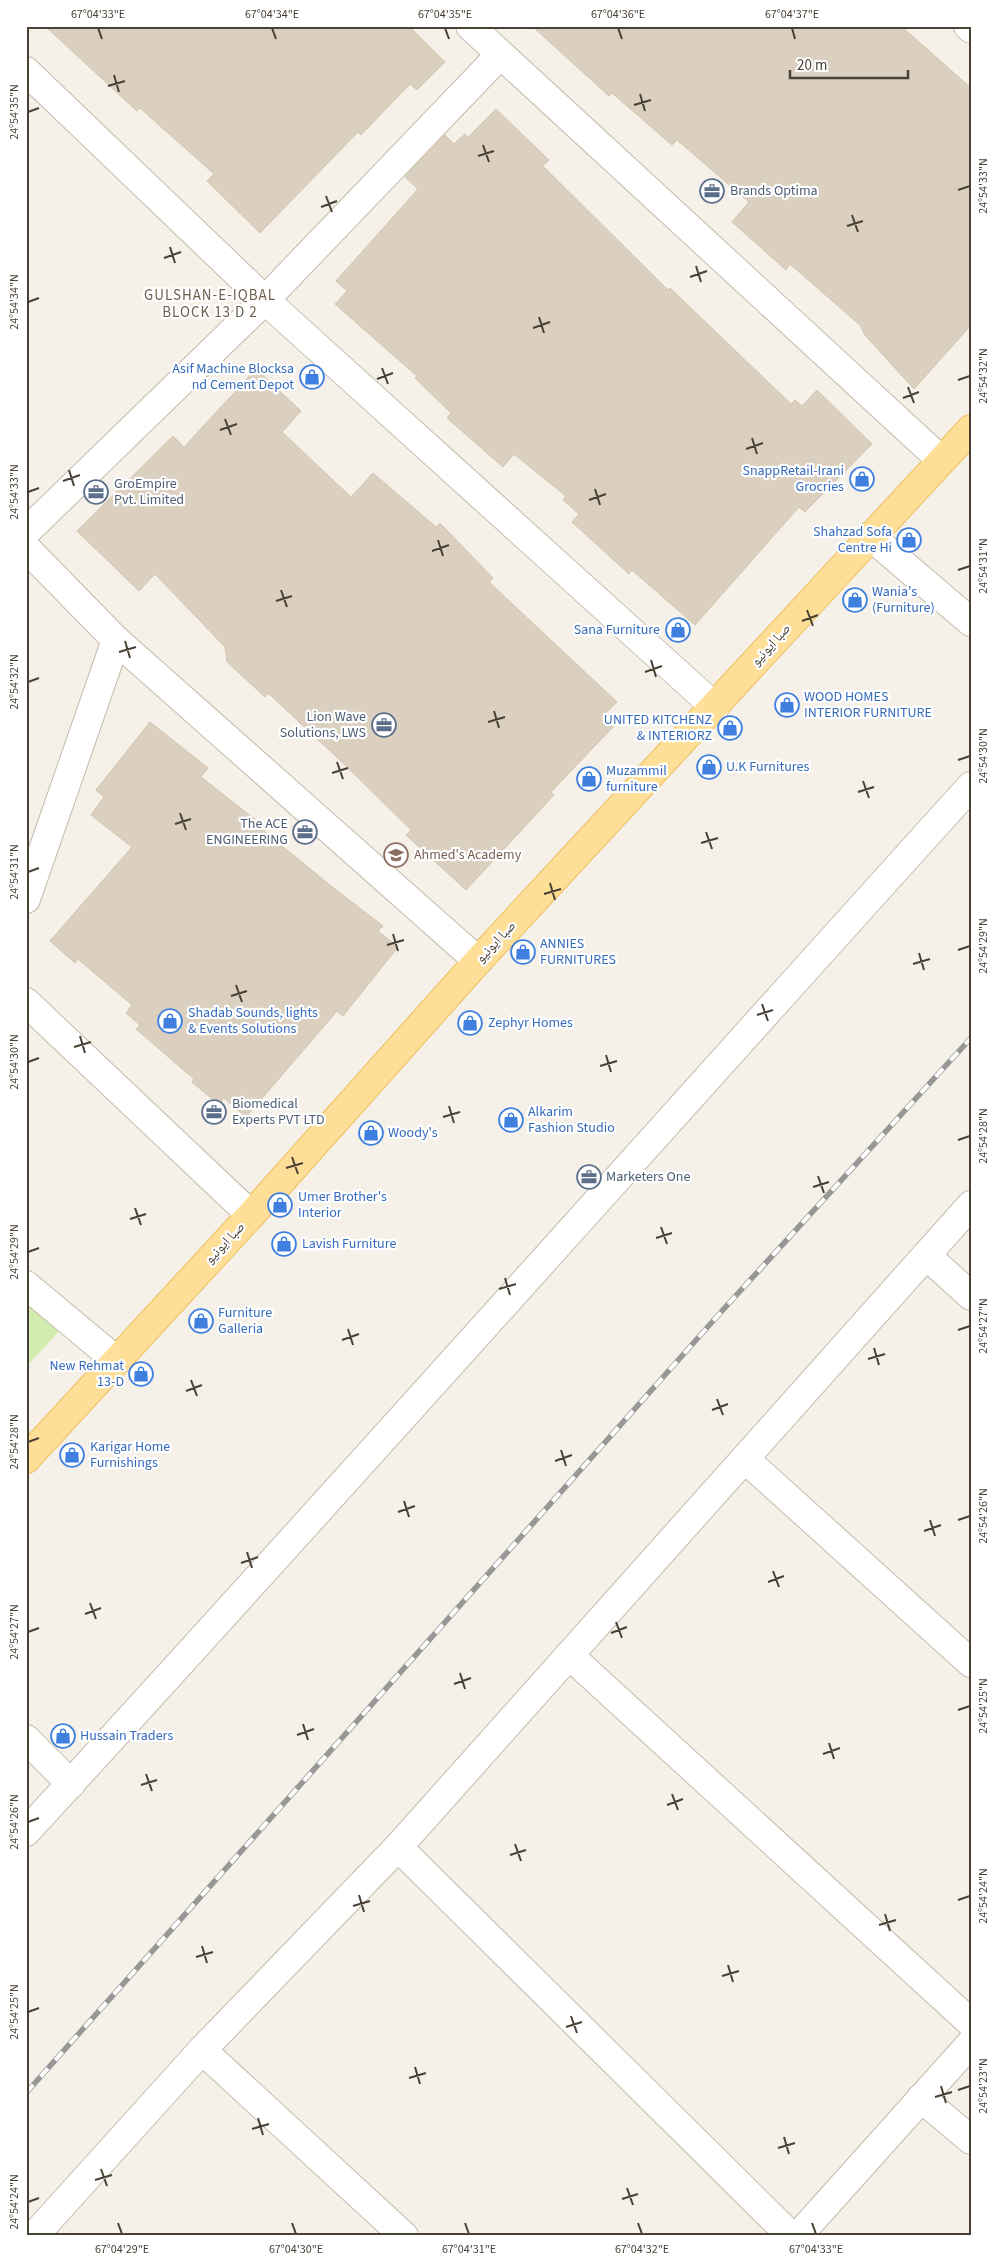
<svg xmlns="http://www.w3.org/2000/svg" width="997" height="2262" font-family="'Source Sans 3','Noto Naskh Arabic',sans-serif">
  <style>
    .green { fill: #d1ecae }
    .building { fill: #dbcfbf; stroke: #d3c4af }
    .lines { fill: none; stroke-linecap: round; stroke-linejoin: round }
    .minor-casing { stroke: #c4bbac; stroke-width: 30 }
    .major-casing { stroke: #edbf5e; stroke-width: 30 }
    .minor { stroke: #fff; stroke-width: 28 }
    .major { stroke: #ffdf97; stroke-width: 28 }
    .rail-casing { stroke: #979797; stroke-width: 5.5 }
    .rail { stroke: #fff; stroke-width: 4; stroke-dasharray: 11; stroke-linecap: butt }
    .ticks { fill: none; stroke: #494136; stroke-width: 2 }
    .labels { text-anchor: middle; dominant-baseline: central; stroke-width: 4.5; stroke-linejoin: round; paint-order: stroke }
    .service-label { font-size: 14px; fill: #4e5e75; stroke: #fff; text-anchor: start }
    .shop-label { font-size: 14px; fill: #366cbe; stroke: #fff; text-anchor: start }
    .street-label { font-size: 14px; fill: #494136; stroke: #fff }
    .education-label { font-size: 14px; fill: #785e54; stroke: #fff; text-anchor: start }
    .neighbourhood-label { font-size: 15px; letter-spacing: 1px; fill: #6d5f4c; stroke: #fff }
    .neatline { fill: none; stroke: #494136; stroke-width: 2 }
    .ticks-label { font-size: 12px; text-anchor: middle; fill: #494136 }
  </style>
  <rect width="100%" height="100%" fill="#f5f1e8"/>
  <polygon class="green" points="26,1297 63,1327 26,1367"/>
  <g class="building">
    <polygon points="45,26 409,26 445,62 417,90 410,84 361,135 358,132 260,233 207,181 214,174 140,108 137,111"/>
    <polygon points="532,26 901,26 971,88 971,325 914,389 864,334 861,326 790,264 786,270 732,222 749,202 677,140 672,145 612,93 609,96"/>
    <polygon points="496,109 549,160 543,166 668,290 670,288 791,404 795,400 802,406 817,390 872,444 805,512 799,507 695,625 632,570 629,574 572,522 579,514 563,500 566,496 514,454 503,467 447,418 451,413 415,378 417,376 335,304 347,291 336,281 418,189 405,177 445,135 454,144 465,134 468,137"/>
    <polygon points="256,369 301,411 282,432 351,497 373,473 436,527 440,523 493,578 489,582 617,702 603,716 614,726 551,792 554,795 466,890 406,835 411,830 342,762 268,693 265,697 227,662 225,647 155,574 139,591 77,531 173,436 184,447"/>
    <polygon points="150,722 208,768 201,777 266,828 264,831 331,886 383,926 378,931 398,947 343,1016 337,1011 246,1117 224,1098 218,1104 192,1082 194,1079 136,1029 140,1025 126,1013 132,1005 78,959 75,963 50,941 132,847 91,815 104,797 96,790"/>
  </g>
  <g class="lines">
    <g class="minor-casing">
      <g id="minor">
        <polyline points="470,26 941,460"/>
        <polyline points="968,26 971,29"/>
        <polyline points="26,71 265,300 715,707"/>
        <polyline points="26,532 265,300 500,55"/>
        <polyline points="870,536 971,622"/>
        <polyline points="26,548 116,640 478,961"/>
        <polyline points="26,899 116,640"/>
        <polyline points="26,1002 251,1215"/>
        <polyline points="926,1255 971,1296"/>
        <polyline points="26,1285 117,1361"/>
        <polyline points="745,1459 971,1663"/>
        <polyline points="569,1655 971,2023"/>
        <polyline points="26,1739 71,1784"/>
        <path d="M26,1832C344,1486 655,1135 971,786"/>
        <polyline points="398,1847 791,2236"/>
        <polyline points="202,2050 404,2236"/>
        <polyline points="921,2098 971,2140"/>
        <polyline points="34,2236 202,2050 398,1847 971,1205"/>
        <polyline points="798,2236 971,2043"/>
      </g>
    </g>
    <g class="major-casing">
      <polyline id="major" points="26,1459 251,1215 478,961 971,429"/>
    </g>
    <use href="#minor" class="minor"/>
    <use href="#major" class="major"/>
    <g class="rail-casing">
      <polyline id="rail" points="26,2093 721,1312 971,1038"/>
    </g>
    <use href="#rail" class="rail"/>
  </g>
  <path class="ticks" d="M98,28L102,39M272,28L276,39M445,28L449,39M618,28L622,39M792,28L795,39M114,75L119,92M108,86L125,81M640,94L645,111M634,105L651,100M28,112L39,108M483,145L489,162M478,156L494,151M958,190L970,186M326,196L332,212M321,207L337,201M852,215L858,232M847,226L863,221M170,247L175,263M164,258L181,252M696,266L701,282M690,277L707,271M28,302L39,298M539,317L544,333M533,328L550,322M382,368L388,384M377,379L393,373M958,380L970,376M908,387L914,403M903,398L919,392M225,419L231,435M220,430L237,424M752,438L757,454M746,449L763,443M69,470L74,486M63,481L80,475M595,489L600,505M28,492L39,488M589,500L606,494M438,540L443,556M432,551L449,545M958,570L970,566M281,590L287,607M276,601L292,596M807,610L813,626M802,621L818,615M125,641L130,658M119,652L136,647M651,660L656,677M645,672L662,666M28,682L39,678M494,711L499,728M488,722L505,717M958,760L970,756M337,762L343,779M332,773L348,768M863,781L869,798M858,792L874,787M180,813L186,830M175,824L191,819M706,832L712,849M701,843L718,838M28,872L39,868M550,883L555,900M544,894L561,889M393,934L398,951M387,945L404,940M958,950L970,946M919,953L924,970M913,964L930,959M236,985L242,1002M231,996L247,991M762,1004L768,1021M757,1015L773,1010M80,1036L85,1053M74,1047L91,1042M606,1055L611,1072M28,1062L39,1058M600,1066L617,1061M449,1106L454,1123M443,1117L460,1112M958,1140L970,1136M292,1157L298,1174M286,1168L303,1163M818,1176L824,1193M813,1187L829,1182M135,1208L141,1225M130,1219L146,1214M661,1227L667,1244M656,1238L672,1233M28,1252L39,1248M505,1278L510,1295M499,1289L516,1284M348,1329L353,1345M958,1330L970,1326M342,1340L359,1334M874,1348L879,1365M868,1359L885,1354M191,1380L197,1396M186,1391L202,1385M717,1399L723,1415M712,1410L728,1404M28,1442L39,1438M561,1450L566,1466M555,1461L572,1455M404,1501L409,1517M398,1512L415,1506M930,1520L935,1536M958,1520L970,1516M924,1531L941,1525M247,1552L252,1568M241,1563L258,1557M773,1571L779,1587M768,1582L784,1576M90,1603L96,1619M85,1614L101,1608M616,1622L622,1638M28,1632L39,1628M611,1633L627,1627M460,1673L465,1689M454,1684L471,1678M958,1710L970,1706M303,1724L308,1740M297,1735L314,1729M829,1743L834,1759M823,1754L840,1748M146,1774L152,1791M141,1785L157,1780M672,1794L678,1810M667,1805L683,1799M28,1822L39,1818M515,1844L521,1861M510,1855L526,1850M359,1895L364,1912M958,1900L970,1896M353,1906L370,1901M885,1914L890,1931M879,1925L896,1920M202,1946L207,1963M196,1957L213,1952M728,1965L733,1982M722,1976L739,1971M28,2012L39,2008M571,2016L577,2033M566,2027L582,2022M415,2067L420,2084M409,2078L426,2073M941,2086L946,2103M958,2090L970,2086M935,2097L952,2092M258,2118L263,2135M252,2129L269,2124M784,2137L789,2154M778,2148L795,2143M101,2169L107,2186M95,2180L112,2175M627,2188L633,2205M622,2199L638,2194M28,2202L39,2198M118,2223L122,2234M292,2223L296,2234M465,2223L469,2234M638,2223L642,2234M812,2223L816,2234"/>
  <defs>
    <g id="office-ring" transform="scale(1.25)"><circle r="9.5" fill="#fff" stroke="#5c6f8a" stroke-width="1.5"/><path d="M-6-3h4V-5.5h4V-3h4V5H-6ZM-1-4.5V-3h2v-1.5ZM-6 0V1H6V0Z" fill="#5c6f8a"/></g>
    <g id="shop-ring" transform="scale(1.25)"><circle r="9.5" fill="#fff" stroke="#3f7fe0" stroke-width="1.5"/><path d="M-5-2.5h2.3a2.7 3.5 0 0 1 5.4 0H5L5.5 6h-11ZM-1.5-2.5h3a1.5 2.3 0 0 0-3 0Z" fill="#3f7fe0"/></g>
    <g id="school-ring" transform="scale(1.25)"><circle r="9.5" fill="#fff" stroke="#8d6e63" stroke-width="1.5"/><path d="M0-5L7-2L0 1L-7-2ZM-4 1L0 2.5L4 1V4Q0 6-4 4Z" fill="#8d6e63"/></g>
  </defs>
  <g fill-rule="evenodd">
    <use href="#office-ring" x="712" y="191"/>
    <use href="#shop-ring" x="312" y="377"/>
    <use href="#shop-ring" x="862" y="479"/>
    <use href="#office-ring" x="96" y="492"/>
    <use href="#shop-ring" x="909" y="540"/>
    <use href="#shop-ring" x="855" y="600"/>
    <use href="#shop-ring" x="678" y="630"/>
    <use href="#shop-ring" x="787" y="705"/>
    <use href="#office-ring" x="384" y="725"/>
    <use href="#shop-ring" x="730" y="728"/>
    <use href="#shop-ring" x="709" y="767"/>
    <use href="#shop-ring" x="589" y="779"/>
    <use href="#office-ring" x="305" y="832"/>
    <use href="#school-ring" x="396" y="855"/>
    <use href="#shop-ring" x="523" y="952"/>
    <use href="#shop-ring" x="170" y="1021"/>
    <use href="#shop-ring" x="470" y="1023"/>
    <use href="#office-ring" x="214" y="1112"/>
    <use href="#shop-ring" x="511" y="1120"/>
    <use href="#shop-ring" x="371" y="1133"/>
    <use href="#office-ring" x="589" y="1177"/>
    <use href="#shop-ring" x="280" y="1205"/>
    <use href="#shop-ring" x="284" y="1244"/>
    <use href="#shop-ring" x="201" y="1321"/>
    <use href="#shop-ring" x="141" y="1374"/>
    <use href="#shop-ring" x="72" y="1455"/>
    <use href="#shop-ring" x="63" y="1736"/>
  </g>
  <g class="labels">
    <g class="service-label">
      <text x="730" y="191">Brands Optima</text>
      <text x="114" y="484">GroEmpire<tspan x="114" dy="16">Pvt. Limited</tspan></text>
      <text x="366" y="717" text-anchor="end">Lion Wave<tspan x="366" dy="16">Solutions, LWS</tspan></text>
      <text x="288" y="824" text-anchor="end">The ACE<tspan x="288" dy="16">ENGINEERING</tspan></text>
      <text x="232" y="1104">Biomedical<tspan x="232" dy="16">Experts PVT LTD</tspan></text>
      <text x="606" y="1177">Marketers One</text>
    </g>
    <g class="shop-label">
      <text x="294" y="369" text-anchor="end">Asif Machine Blocksa<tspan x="294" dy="16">nd Cement Depot</tspan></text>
      <text x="844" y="471" text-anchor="end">SnappRetail-Irani<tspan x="844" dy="16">Grocries</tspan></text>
      <text x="892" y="532" text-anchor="end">Shahzad Sofa<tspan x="892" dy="16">Centre Hi</tspan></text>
      <text x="872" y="592">Wania's<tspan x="872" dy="16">(Furniture)</tspan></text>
      <text x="660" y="630" text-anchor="end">Sana Furniture</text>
      <text x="804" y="697">WOOD HOMES<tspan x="804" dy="16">INTERIOR FURNITURE</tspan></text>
      <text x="712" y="720" text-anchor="end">UNITED KITCHENZ<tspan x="712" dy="16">&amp; INTERIORZ</tspan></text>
      <text x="726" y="767">U.K Furnitures</text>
      <text x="606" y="771">Muzammil<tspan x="606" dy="16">furniture</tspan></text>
      <text x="540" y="944">ANNIES<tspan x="540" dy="16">FURNITURES</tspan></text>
      <text x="188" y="1013">Shadab Sounds, lights<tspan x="188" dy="16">&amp; Events Solutions</tspan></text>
      <text x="488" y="1023">Zephyr Homes</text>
      <text x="528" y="1112">Alkarim<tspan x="528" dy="16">Fashion Studio</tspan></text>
      <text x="388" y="1133">Woody's</text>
      <text x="298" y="1197">Umer Brother's<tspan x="298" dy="16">Interior</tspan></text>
      <text x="302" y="1244">Lavish Furniture</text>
      <text x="218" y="1313">Furniture<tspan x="218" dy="16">Galleria</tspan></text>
      <text x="124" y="1366" text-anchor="end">New Rehmat<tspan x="124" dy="16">13-D</tspan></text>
      <text x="90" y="1447">Karigar Home<tspan x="90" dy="16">Furnishings</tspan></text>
      <text x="80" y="1736">Hussain Traders</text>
    </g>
    <g class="street-label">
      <text transform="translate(771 645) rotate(-48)">صبا ایونیو</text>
      <text transform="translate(496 942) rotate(-47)">صبا ایونیو</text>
      <text transform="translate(225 1243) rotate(-47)">صبا ایونیو</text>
    </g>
    <g class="education-label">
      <text x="414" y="855">Ahmed's Academy</text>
    </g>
    <g class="neighbourhood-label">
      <text x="210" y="295">GULSHAN-E-IQBAL<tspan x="210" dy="17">BLOCK 13 D 2</tspan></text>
    </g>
  </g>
  <rect width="997" height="2262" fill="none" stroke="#ffffff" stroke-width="55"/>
  <path d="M790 70v8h118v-8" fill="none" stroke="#494136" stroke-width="2.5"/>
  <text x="797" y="70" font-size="15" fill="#494136" stroke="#ffffff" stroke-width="4" paint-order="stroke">20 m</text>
  <rect x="28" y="28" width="942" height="2206" class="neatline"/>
  <g class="ticks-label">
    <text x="98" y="18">67°04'33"E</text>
    <text x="272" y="18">67°04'34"E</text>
    <text x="445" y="18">67°04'35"E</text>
    <text x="618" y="18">67°04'36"E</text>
    <text x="792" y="18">67°04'37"E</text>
    <text transform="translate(14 112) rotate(-90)" y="4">24°54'35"N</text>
    <text transform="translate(983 186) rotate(-90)" y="4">24°54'33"N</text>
    <text transform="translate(14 302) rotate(-90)" y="4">24°54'34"N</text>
    <text transform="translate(983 376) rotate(-90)" y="4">24°54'32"N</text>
    <text transform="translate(14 492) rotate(-90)" y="4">24°54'33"N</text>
    <text transform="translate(983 566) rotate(-90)" y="4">24°54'31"N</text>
    <text transform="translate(14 682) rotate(-90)" y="4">24°54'32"N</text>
    <text transform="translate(983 756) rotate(-90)" y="4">24°54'30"N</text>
    <text transform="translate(14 872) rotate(-90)" y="4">24°54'31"N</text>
    <text transform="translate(983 946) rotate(-90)" y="4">24°54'29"N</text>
    <text transform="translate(14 1062) rotate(-90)" y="4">24°54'30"N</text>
    <text transform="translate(983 1136) rotate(-90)" y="4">24°54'28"N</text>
    <text transform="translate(14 1252) rotate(-90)" y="4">24°54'29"N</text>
    <text transform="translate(983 1326) rotate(-90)" y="4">24°54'27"N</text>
    <text transform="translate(14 1442) rotate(-90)" y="4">24°54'28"N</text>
    <text transform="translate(983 1516) rotate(-90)" y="4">24°54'26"N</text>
    <text transform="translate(14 1632) rotate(-90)" y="4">24°54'27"N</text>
    <text transform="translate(983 1706) rotate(-90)" y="4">24°54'25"N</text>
    <text transform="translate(14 1822) rotate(-90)" y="4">24°54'26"N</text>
    <text transform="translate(983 1896) rotate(-90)" y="4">24°54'24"N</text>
    <text transform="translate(14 2012) rotate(-90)" y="4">24°54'25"N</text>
    <text transform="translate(983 2086) rotate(-90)" y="4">24°54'23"N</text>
    <text transform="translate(14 2202) rotate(-90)" y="4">24°54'24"N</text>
    <text x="122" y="2253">67°04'29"E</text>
    <text x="296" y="2253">67°04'30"E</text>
    <text x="469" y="2253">67°04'31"E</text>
    <text x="642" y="2253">67°04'32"E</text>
    <text x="816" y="2253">67°04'33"E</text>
  </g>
</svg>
